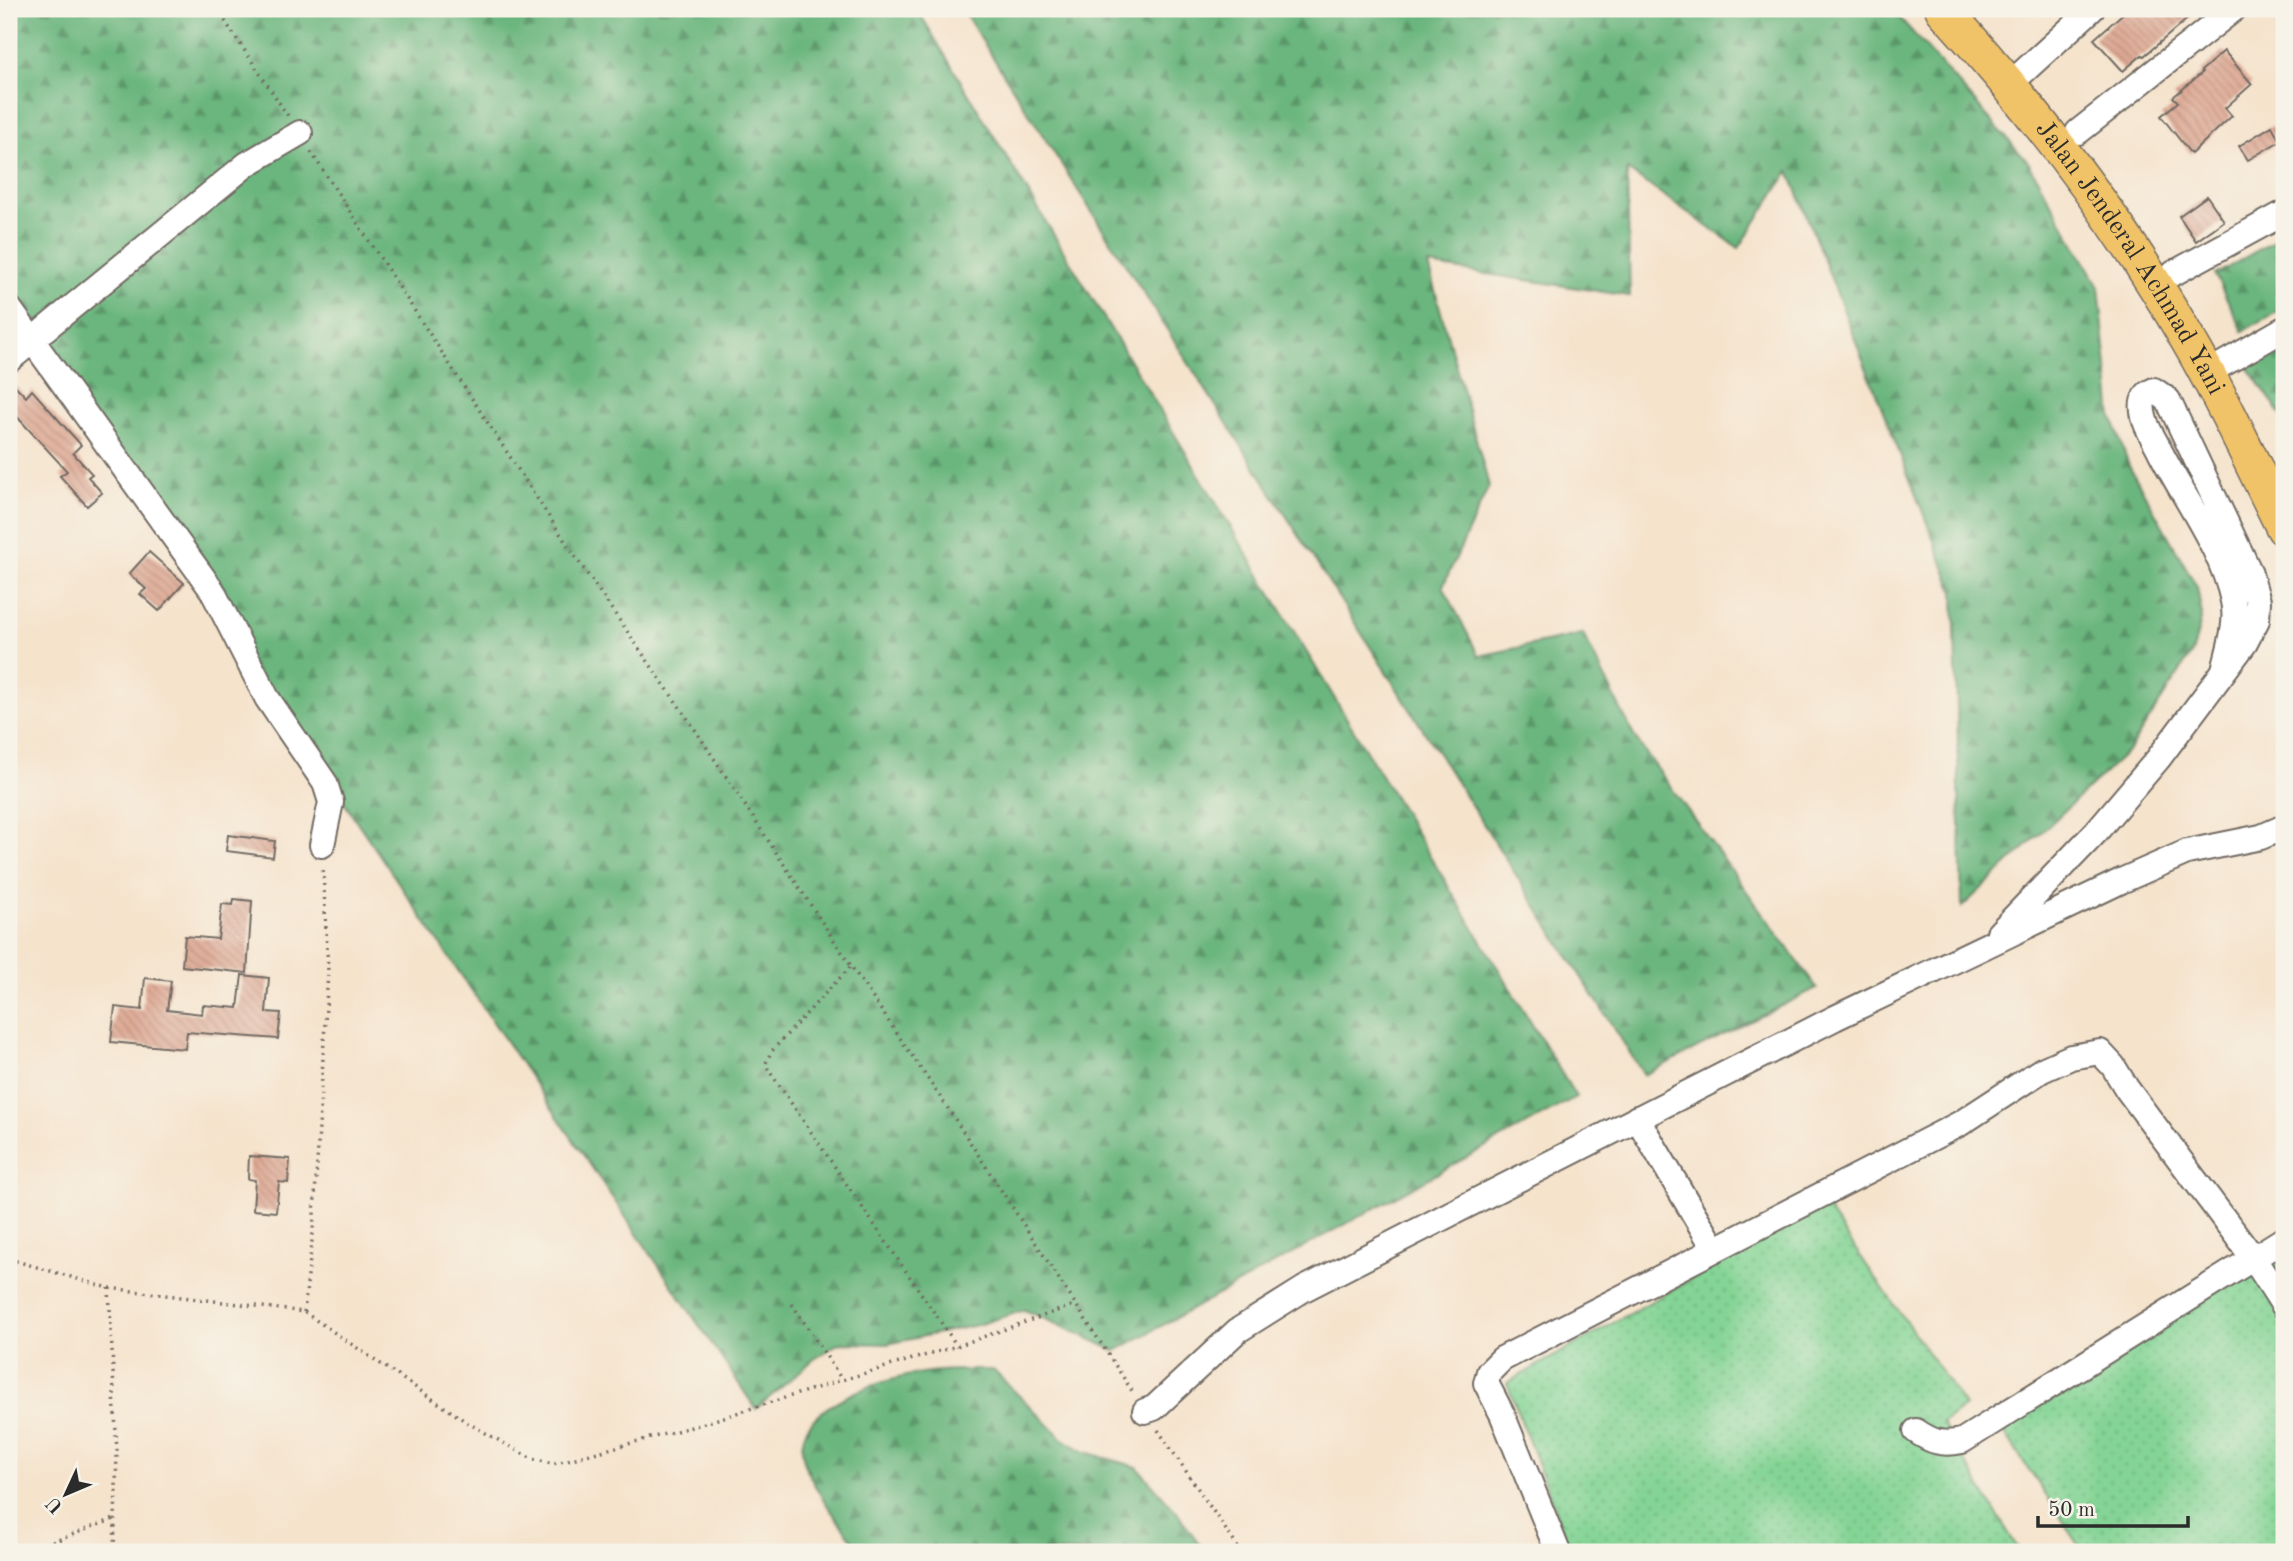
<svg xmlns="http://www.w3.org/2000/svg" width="2293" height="1561" font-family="'Old Standard TT',serif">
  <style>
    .grass { fill: url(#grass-dots); stroke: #588060; stroke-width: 2 }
    .forest { fill: url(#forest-firs); stroke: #4b7054; stroke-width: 2 }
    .building { fill: url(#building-back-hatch) }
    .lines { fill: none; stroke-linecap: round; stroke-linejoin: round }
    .minor-casing { stroke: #726b63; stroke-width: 28 }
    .highway-casing { stroke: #726b63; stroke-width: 38 }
    .path { stroke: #726b63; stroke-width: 3.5; stroke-dasharray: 2 5; stroke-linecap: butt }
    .minor { stroke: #fff; stroke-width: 24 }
    .highway { stroke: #f1c369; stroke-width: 35 }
    .labels { text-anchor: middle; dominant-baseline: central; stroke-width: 5; stroke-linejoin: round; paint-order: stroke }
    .street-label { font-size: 26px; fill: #2b2b2b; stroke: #f7f3e8 }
  </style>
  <defs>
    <pattern id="grass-dots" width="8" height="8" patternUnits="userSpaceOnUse" patternTransform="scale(1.75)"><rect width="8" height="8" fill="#84d495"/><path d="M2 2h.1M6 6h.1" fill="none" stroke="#72b681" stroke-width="1.8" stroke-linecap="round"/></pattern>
    <pattern id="forest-firs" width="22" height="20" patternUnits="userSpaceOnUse" patternTransform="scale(1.75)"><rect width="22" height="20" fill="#6bb67e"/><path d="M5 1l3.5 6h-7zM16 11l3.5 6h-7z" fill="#589467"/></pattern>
    <pattern id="building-back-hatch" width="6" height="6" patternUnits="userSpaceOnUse" patternTransform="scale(1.75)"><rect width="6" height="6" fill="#dca28c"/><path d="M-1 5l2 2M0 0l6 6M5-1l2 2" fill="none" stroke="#b38473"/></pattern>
  </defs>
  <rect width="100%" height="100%" fill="#f7f3e8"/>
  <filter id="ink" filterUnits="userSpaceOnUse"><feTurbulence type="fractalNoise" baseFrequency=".0143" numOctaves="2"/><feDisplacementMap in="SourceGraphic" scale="14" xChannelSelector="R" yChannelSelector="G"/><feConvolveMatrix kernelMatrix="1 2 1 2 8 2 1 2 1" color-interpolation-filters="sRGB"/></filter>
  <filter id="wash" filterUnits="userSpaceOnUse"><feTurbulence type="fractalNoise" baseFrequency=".00686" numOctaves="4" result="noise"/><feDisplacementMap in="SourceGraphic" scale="28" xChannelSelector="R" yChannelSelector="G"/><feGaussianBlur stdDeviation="1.57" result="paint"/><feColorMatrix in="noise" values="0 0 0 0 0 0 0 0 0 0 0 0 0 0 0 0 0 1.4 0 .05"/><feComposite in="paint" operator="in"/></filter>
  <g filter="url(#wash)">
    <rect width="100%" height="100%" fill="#f5e3cc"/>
    <g class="grass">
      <polygon points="1824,1204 1965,1406 1942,1423 2020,1552 1571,1552 1507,1383"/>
      <polygon points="2284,1248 2284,1552 2084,1552 1995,1419"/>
    </g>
    <g class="forest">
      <polygon points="9,9 917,9 1576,1097 1116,1351 1025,1310 977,1325 888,1344 839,1343 813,1360 756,1409 290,723 9,288"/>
      <polygon points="962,9 1892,9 2028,162 2099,287 2112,417 2129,466 2197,587 2202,615 2193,651 2129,750 1962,907 1954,592 1789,171 1739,248 1627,170 1630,296 1428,265 1489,486 1443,586 1479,656 1583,634 1635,738 1817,988 1644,1075"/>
      <polygon points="2284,235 2284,308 2243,331 2215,275"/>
      <polygon points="2284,343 2284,419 2246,364"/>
      <path d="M993,1370L1062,1438L1085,1452L1137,1467L1176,1511L1205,1552H861C843,1526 809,1486 803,1456C792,1403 890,1377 929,1372C950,1369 972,1370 993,1370Z"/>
    </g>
    <g id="blocks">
      <g class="building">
        <polygon points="2128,9 2199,9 2144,56 2142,55 2123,71 2094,39"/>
        <polygon points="2224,51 2252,84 2225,108 2232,116 2191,154 2161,116 2178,102 2173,97 2202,73 2201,71"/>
        <polygon points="2272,126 2280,141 2248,160 2239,146"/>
        <polygon points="2207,196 2224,221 2196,241 2179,216"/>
        <polygon points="9,379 26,397 32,390 81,445 73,453 92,474 88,477 102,493 87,506 60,476 67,471 9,408"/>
        <polygon points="149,552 184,583 159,611 140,594 146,589 129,574"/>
        <polygon points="228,835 275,841 273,857 226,851"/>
        <polygon points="234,899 252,901 247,973 182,966 185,936 218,939 222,904 233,905"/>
        <polygon points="242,975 269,978 266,1012 281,1013 278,1039 187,1032 185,1049 111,1042 115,1007 142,1010 145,978 171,981 167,1010 202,1014 203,1005 238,1008"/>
        <polygon points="249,1156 290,1159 288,1183 279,1182 276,1212 253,1210 255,1180 248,1179"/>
      </g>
    </g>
  </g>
  <g filter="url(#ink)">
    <use href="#blocks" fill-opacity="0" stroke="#726b63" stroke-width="2"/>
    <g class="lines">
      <g class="minor-casing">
        <g id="minor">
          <polyline points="2022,73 2092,9"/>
          <polyline points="2078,132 2234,9"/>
          <polyline points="2174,273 2284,213"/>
          <polyline points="9,308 212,590 267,698 325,783 331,802 322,845"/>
          <polyline points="44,330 247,164 300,133"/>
          <polyline points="9,360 32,341"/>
          <polyline points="2223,364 2284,329"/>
          <path d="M1999,933L2095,833L2158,759L2245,643L2257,620L2258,601L2249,571L2168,400L2154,390C2142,395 2141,405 2144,417C2146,428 2155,440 2160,451C2184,499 2222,548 2233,601C2238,624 2229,648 2224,670"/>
          <polyline points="1637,1118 1714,1248"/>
          <polyline points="1145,1411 1154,1408 1237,1331 1304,1289 1456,1211 1835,1018 2121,881 2187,852 2261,837 2284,827"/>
          <path d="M1916,1431C1932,1442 1942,1445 1962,1441L2284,1239"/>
          <polyline points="1558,1552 1502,1414 1486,1383 1489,1372 1502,1359 1961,1123 2042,1070 2071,1057 2100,1052 2113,1066 2127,1089 2254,1259 2284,1306"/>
        </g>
      </g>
      <g class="highway-casing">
        <g id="highway">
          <path id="s1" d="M1943,9C2035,111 2118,218 2187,338C2223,399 2252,464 2284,528"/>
        </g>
      </g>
      <g class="path">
        <polyline points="217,9 288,116"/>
        <polyline points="311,152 574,555 690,722 851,966 949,1110 1134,1394"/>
        <polyline points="850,967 779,1043 771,1052 766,1063 768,1069 957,1346"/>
        <polyline points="9,1259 109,1288 304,1312 468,1423 532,1459 553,1464 695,1426 842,1380 957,1346 1074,1305"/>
        <polyline points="109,1288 117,1453 114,1552"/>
        <polyline points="792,1304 842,1380"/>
        <polyline points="304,1312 313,1232 328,971 323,867"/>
        <polyline points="1158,1430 1241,1552"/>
        <polyline points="26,1552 114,1519"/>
      </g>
      <use href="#minor" class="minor"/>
      <use href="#highway" class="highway"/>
    </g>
  </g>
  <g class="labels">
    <g class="street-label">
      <text stroke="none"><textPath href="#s1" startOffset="312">Jalan Jenderal Achmad Yani</textPath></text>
    </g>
  </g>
  <rect width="2293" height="1561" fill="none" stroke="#f7f3e8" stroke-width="35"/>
  <g transform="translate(66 1494) rotate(226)" stroke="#f7f3e8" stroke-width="5" paint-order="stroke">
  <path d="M0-5L12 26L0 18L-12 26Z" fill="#2b2b2b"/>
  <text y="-10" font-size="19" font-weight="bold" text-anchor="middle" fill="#2b2b2b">U</text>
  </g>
  <path d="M2038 1516v10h150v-10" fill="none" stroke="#2b2b2b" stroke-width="3.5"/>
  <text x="2048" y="1516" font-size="21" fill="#2b2b2b" stroke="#f7f3e8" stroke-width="5" paint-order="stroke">50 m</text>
</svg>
